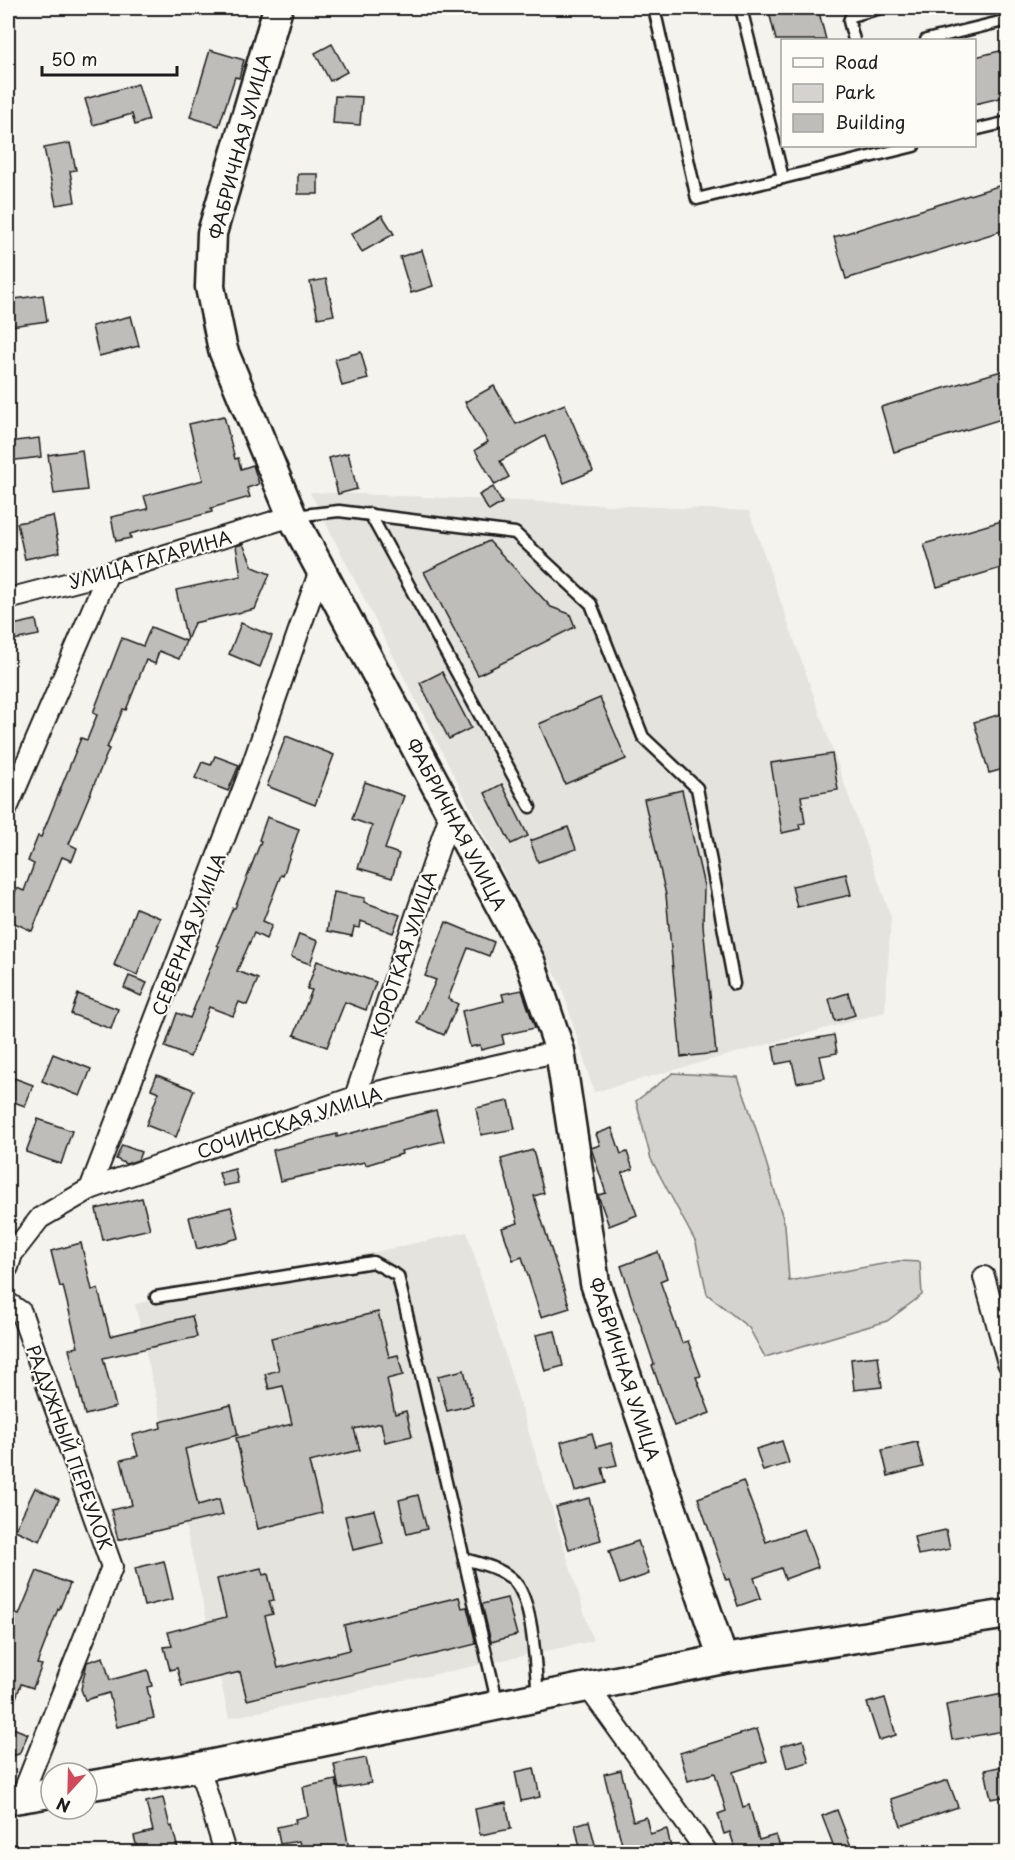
<svg xmlns="http://www.w3.org/2000/svg" width="1015" height="1860" font-family="'Playpen Sans',sans-serif">
  <style>
    .built { fill: #e4e3de }
    .green { fill: #d4d3cf; stroke: #787876; stroke-width: 1.5 }
    .building { fill: #bebdba; stroke: #1c1c1c; stroke-width: 1.5 }
    .lines { fill: none; stroke-linecap: round; stroke-linejoin: round }
    .lane-casing { stroke: #1c1c1c; stroke-width: 15 }
    .street-casing { stroke: #1c1c1c; stroke-width: 24 }
    .secondary-casing { stroke: #1c1c1c; stroke-width: 33 }
    .lane { stroke: #fdfcf7; stroke-width: 10 }
    .street { stroke: #fdfcf7; stroke-width: 20 }
    .secondary { stroke: #fdfcf7; stroke-width: 28 }
    .labels { text-anchor: middle; dominant-baseline: central; stroke-width: 4.5; stroke-linejoin: round; paint-order: stroke }
    .street-label { font-size: 18px; fill: #1c1c1c; stroke: #fdfcf7 }
  </style>
  <rect width="100%" height="100%" fill="#f4f3ee"/>
  <filter id="ink" filterUnits="userSpaceOnUse"><feTurbulence type="fractalNoise" baseFrequency=".0167" numOctaves="2"/><feDisplacementMap in="SourceGraphic" scale="12" xChannelSelector="R" yChannelSelector="G"/><feConvolveMatrix kernelMatrix="1 2 1 2 8 2 1 2 1" color-interpolation-filters="sRGB"/></filter>
  <g filter="url(#ink)">
    <g class="built">
      <polygon points="310,492 749,511 891,917 885,1012 594,1092 562,988"/>
      <polygon points="467,1232 593,1641 229,1718 135,1304"/>
    </g>
    <polygon class="green" points="673,1073 738,1077 756,1129 785,1225 789,1281 899,1261 920,1262 922,1295 887,1321 765,1357 749,1328 707,1294 696,1243 651,1159 636,1101"/>
    <g class="building">
      <polygon points="768,8 818,8 826,40 776,40"/>
      <polygon points="332,44 347,72 330,81 315,53"/>
      <polygon points="1008,49 1008,96 975,104 975,57"/>
      <polygon points="210,50 244,60 239,78 235,77 219,126 190,117"/>
      <polygon points="138,84 149,120 135,125 132,114 93,125 85,99"/>
      <polygon points="335,96 362,97 360,125 333,123"/>
      <polygon points="70,143 76,170 70,171 75,202 56,205 44,148"/>
      <rect x="298" y="174" width="20" height="20"/>
      <polygon points="1008,183 1008,229 846,279 834,237"/>
      <polygon points="382,215 394,234 362,252 351,234"/>
      <polygon points="422,250 433,286 411,293 400,257"/>
      <polygon points="326,279 334,315 318,318 310,282"/>
      <polygon points="43,295 47,321 11,326 8,300"/>
      <polygon points="131,316 139,346 99,356 92,326"/>
      <polygon points="361,352 368,379 342,386 335,359"/>
      <polygon points="1008,369 1008,417 894,452 881,407"/>
      <polygon points="494,386 516,424 565,404 593,471 564,483 545,436 500,461 509,477 495,485 475,450 488,442 465,402"/>
      <polygon points="224,416 235,459 238,458 241,469 253,465 259,484 247,488 250,497 211,508 212,512 130,534 131,538 116,541 111,517 148,509 144,496 203,480 189,424"/>
      <polygon points="39,438 41,457 8,461 8,442"/>
      <polygon points="82,450 87,490 54,494 48,455"/>
      <polygon points="348,453 357,489 338,494 329,458"/>
      <polygon points="493,487 502,503 489,511 479,495"/>
      <polygon points="53,516 60,552 25,559 17,523"/>
      <polygon points="1008,519 1008,566 937,587 924,544"/>
      <polygon points="489,541 551,607 570,614 575,627 478,675 424,572"/>
      <polygon points="243,544 253,567 270,574 255,609 194,623 187,640 176,590 241,576 236,546"/>
      <polygon points="36,620 39,635 8,641 8,626"/>
      <polygon points="241,623 272,636 260,667 229,654"/>
      <polygon points="151,627 186,641 179,659 159,651 155,664 146,660 126,710 123,709 107,748 109,749 69,844 77,848 72,861 62,857 32,931 8,920 8,908 17,888 24,891 34,864 28,861 38,836 41,837 81,738 87,740 97,715 93,713 122,638 143,646"/>
      <polygon points="442,672 471,728 449,739 420,683"/>
      <polygon points="600,698 626,759 565,784 539,724"/>
      <polygon points="1008,712 1008,768 989,773 974,722"/>
      <polygon points="286,736 334,755 315,805 267,786"/>
      <polygon points="832,754 838,790 801,796 805,823 799,824 800,829 782,833 771,763"/>
      <polygon points="215,756 239,765 228,791 195,778 202,762 211,765"/>
      <polygon points="365,782 404,796 385,849 399,854 392,878 358,868 372,826 352,819"/>
      <polygon points="502,784 528,836 511,844 485,793"/>
      <polygon points="682,790 704,886 703,926 716,1053 681,1057 666,895 644,799"/>
      <polygon points="267,817 299,829 283,876 281,875 263,921 272,925 266,939 254,933 237,971 258,979 247,1005 239,1002 233,1016 209,1007 190,1057 165,1047 177,1013 190,1018 219,946 217,945 233,908 235,908 261,841 259,840"/>
      <polygon points="568,827 576,849 538,862 530,841"/>
      <polygon points="846,874 851,895 797,907 792,886"/>
      <polygon points="334,892 365,898 364,902 400,915 393,933 361,921 360,928 354,927 352,936 327,931"/>
      <polygon points="136,908 160,918 137,975 114,965"/>
      <polygon points="446,922 494,942 489,956 468,948 448,999 458,1004 444,1035 417,1023 436,980 425,976"/>
      <polygon points="299,934 318,941 310,964 291,957"/>
      <polygon points="317,961 376,982 366,1010 345,1002 327,1047 294,1035 312,990 307,989"/>
      <polygon points="129,976 147,983 141,996 124,988"/>
      <polygon points="522,990 535,1028 502,1035 504,1044 481,1050 480,1045 470,1047 462,1011 504,1001 502,994"/>
      <polygon points="848,993 855,1015 835,1021 829,999"/>
      <polygon points="78,994 118,1009 111,1029 71,1014"/>
      <polygon points="834,1035 837,1053 820,1056 825,1078 797,1083 792,1061 776,1064 773,1046"/>
      <polygon points="53,1054 91,1069 80,1096 42,1081"/>
      <polygon points="157,1075 194,1090 176,1137 146,1125 159,1092 151,1089"/>
      <polygon points="14,1078 33,1085 25,1106 8,1100"/>
      <polygon points="509,1101 515,1129 481,1135 476,1108"/>
      <polygon points="436,1110 444,1141 401,1151 402,1154 366,1165 365,1162 280,1181 273,1150 337,1134 337,1137"/>
      <polygon points="38,1119 72,1131 61,1164 26,1152"/>
      <polygon points="612,1128 621,1154 627,1152 633,1169 622,1173 637,1215 609,1226 598,1195 606,1193 591,1148 600,1145 596,1134"/>
      <polygon points="122,1145 141,1152 138,1160 126,1164 116,1159"/>
      <polygon points="533,1150 544,1193 534,1196 570,1308 541,1317 522,1257 513,1260 502,1228 518,1223 501,1159"/>
      <polygon points="235,1169 238,1183 223,1186 219,1173"/>
      <polygon points="142,1198 150,1229 103,1240 96,1209"/>
      <polygon points="231,1207 239,1238 197,1249 189,1217"/>
      <polygon points="81,1243 92,1290 98,1289 110,1336 192,1316 197,1337 103,1358 116,1407 85,1415 69,1349 78,1347 63,1286 60,1287 51,1251"/>
      <polygon points="658,1252 667,1278 660,1281 682,1343 688,1341 701,1376 696,1377 710,1413 674,1426 652,1365 654,1364 621,1266"/>
      <polygon points="378,1312 389,1357 398,1355 403,1375 387,1379 395,1414 406,1411 412,1436 385,1442 381,1423 354,1429 360,1450 309,1462 322,1513 258,1529 236,1438 292,1424 283,1386 269,1389 265,1374 279,1370 271,1338"/>
      <polygon points="555,1331 563,1366 545,1371 536,1335"/>
      <polygon points="878,1356 882,1387 854,1390 851,1359"/>
      <polygon points="464,1370 473,1405 447,1411 438,1376"/>
      <polygon points="231,1405 238,1435 185,1449 198,1505 219,1499 223,1515 118,1540 111,1510 132,1505 121,1460 138,1456 132,1435 161,1428 160,1422"/>
      <polygon points="592,1433 596,1447 611,1443 617,1465 602,1468 606,1483 575,1491 561,1442"/>
      <polygon points="782,1441 789,1463 763,1471 756,1449"/>
      <polygon points="917,1442 923,1467 888,1476 882,1450"/>
      <polygon points="743,1481 766,1542 804,1529 818,1567 785,1579 781,1568 754,1578 761,1598 738,1606 729,1579 726,1580 698,1498"/>
      <polygon points="35,1488 59,1499 40,1541 15,1530"/>
      <polygon points="418,1495 427,1529 407,1534 399,1500"/>
      <polygon points="589,1498 601,1540 569,1549 556,1507"/>
      <polygon points="374,1510 383,1543 353,1550 345,1516"/>
      <polygon points="946,1530 950,1549 918,1555 914,1537"/>
      <polygon points="638,1541 649,1574 620,1584 609,1551"/>
      <polygon points="164,1561 173,1599 144,1606 135,1568"/>
      <polygon points="261,1568 263,1575 268,1574 274,1600 269,1601 273,1614 265,1616 278,1668 350,1650 344,1625 459,1597 462,1608 467,1607 476,1644 247,1700 240,1672 182,1686 177,1668 170,1670 164,1647 172,1646 168,1632 226,1617 217,1579"/>
      <polygon points="37,1571 70,1584 59,1610 58,1609 37,1664 42,1665 33,1688 21,1684 9,1717 8,1716 8,1611 19,1615"/>
      <polygon points="507,1598 517,1635 491,1642 482,1604"/>
      <polygon points="103,1657 110,1680 148,1670 152,1686 147,1687 154,1718 117,1727 109,1693 85,1700 81,1689 87,1662"/>
      <polygon points="1008,1693 1008,1722 1003,1723 1004,1731 952,1740 946,1705"/>
      <polygon points="885,1698 896,1735 879,1740 867,1703"/>
      <polygon points="8,1726 28,1734 19,1754 8,1757"/>
      <polygon points="757,1729 767,1761 733,1772 743,1807 749,1805 759,1840 776,1835 782,1852 731,1852 730,1849 735,1848 730,1832 724,1834 718,1814 726,1811 715,1773 688,1781 680,1753"/>
      <polygon points="803,1740 809,1762 787,1768 781,1746"/>
      <polygon points="366,1758 371,1783 339,1789 334,1764"/>
      <polygon points="1008,1765 1008,1796 991,1799 985,1770"/>
      <polygon points="534,1768 540,1797 521,1801 515,1772"/>
      <polygon points="621,1770 633,1821 646,1817 650,1834 667,1829 671,1848 654,1852 624,1852 604,1774"/>
      <polygon points="336,1780 349,1849 331,1852 302,1852 299,1841 280,1844 277,1827 296,1823 295,1819 308,1816 303,1787"/>
      <polygon points="948,1780 958,1807 901,1826 891,1799"/>
      <polygon points="163,1798 170,1827 172,1826 178,1849 163,1852 138,1852 134,1836 153,1831 146,1802"/>
      <polygon points="506,1803 511,1829 480,1835 475,1809"/>
      <polygon points="837,1810 852,1849 842,1852 836,1852 822,1816"/>
      <polygon points="589,1821 597,1852 581,1852 575,1825"/>
    </g>
    <g class="lines">
      <g class="lane-casing">
        <g id="lane">
          <polyline points="654,8 697,199 783,178"/>
          <polyline points="741,8 783,178 914,146"/>
          <polyline points="854,40 849,21 851,16 881,8"/>
          <polyline points="926,40 1008,20"/>
          <polyline points="974,130 1008,122"/>
          <polyline points="370,514 530,807"/>
          <polyline points="294,516 339,511 515,533 591,604 643,737 697,788 734,984"/>
          <polyline points="156,1297 373,1262 398,1276 498,1705"/>
          <path d="M464,1559C482,1564 507,1569 518,1586C534,1611 535,1666 538,1697"/>
        </g>
      </g>
      <g class="street-casing">
        <g id="street">
          <polyline points="8,599 108,573 292,516"/>
          <polyline points="8,806 108,573"/>
          <polyline points="355,1097 451,812"/>
          <polyline points="90,1189 355,1097 560,1051"/>
          <polyline points="8,1267 12,1254 40,1218 90,1189 252,766 321,567"/>
          <polyline points="984,1277 1008,1363"/>
          <polyline points="8,1303 21,1312 112,1567 21,1798"/>
          <polyline points="588,1687 707,1852"/>
          <polyline points="199,1767 225,1852"/>
        </g>
      </g>
      <g class="secondary-casing">
        <g id="secondary">
          <polyline points="278,8 212,233 210,287 223,350 292,516 530,961 560,1051 595,1283 723,1659"/>
          <polyline points="87,1786 199,1767 723,1659 1008,1614"/>
          <polyline points="8,1800 51,1793"/>
        </g>
      </g>
      <use href="#lane" class="lane"/>
      <use href="#street" class="street"/>
      <use href="#secondary" class="secondary"/>
    </g>
  </g>
  <g class="labels">
    <g class="street-label">
      <text transform="translate(239 146) rotate(-75)">ФАБРИЧНАЯ УЛИЦА</text>
      <text transform="translate(150 559) rotate(-16)">УЛИЦА ГАГАРИНА</text>
      <text transform="translate(457 824) rotate(62)">ФАБРИЧНАЯ УЛИЦА</text>
      <text transform="translate(188 934) rotate(-69)">СЕВЕРНАЯ УЛИЦА</text>
      <text transform="translate(403 954) rotate(-72)">КОРОТКАЯ УЛИЦА</text>
      <text transform="translate(289 1122) rotate(-18)">СОЧИНСКАЯ УЛИЦА</text>
      <text transform="translate(625 1369) rotate(72)">ФАБРИЧНАЯ УЛИЦА</text>
      <text transform="translate(70 1447) rotate(70)">РАДУЖНЫЙ ПЕРЕУЛОК</text>
    </g>
  </g>
  <rect width="1015" height="1860" fill="none" stroke="#fdfcf7" stroke-width="30"/>
  <rect x="15" y="15" width="985" height="1830" fill="none" stroke="#1c1c1c" stroke-width="2" filter="url(#ink)"/>
  <rect x="781" y="39" width="195" height="108" fill="#fdfcf7" stroke="#a3a29f" stroke-width="1.5"/>
  <rect x="793" y="58" width="30" height="9" fill="#fdfcf7" stroke="#a3a29f" stroke-width="1.5"/>
  <text x="835" y="69" font-size="18" fill="#1c1c1c">Road</text>
  <rect x="793" y="84" width="30" height="18" fill="#d4d3cf" stroke="#a3a29f" stroke-width="1.5"/>
  <text x="835" y="99" font-size="18" fill="#1c1c1c">Park</text>
  <rect x="793" y="114" width="30" height="18" fill="#bebdba" stroke="#a3a29f" stroke-width="1.5"/>
  <text x="835" y="129" font-size="18" fill="#1c1c1c">Building</text>
  <g transform="translate(69 1791) rotate(202)"><circle r="28" fill="#fdfcf7" stroke="#a3a29f" stroke-width="1.5"/>
  <path d="M0-4.5L10 22L0 15L-10 22Z" fill="#d1495b"/>
  <text y="-9" font-size="16" font-weight="bold" text-anchor="middle" fill="#1c1c1c">N</text>
  </g>
  <path d="M42 66v9h135v-9" fill="none" stroke="#1c1c1c" stroke-width="3"/>
  <text x="51" y="66" font-size="18" fill="#1c1c1c" stroke="#fdfcf7" stroke-width="4.5" paint-order="stroke">50 m</text>
</svg>
